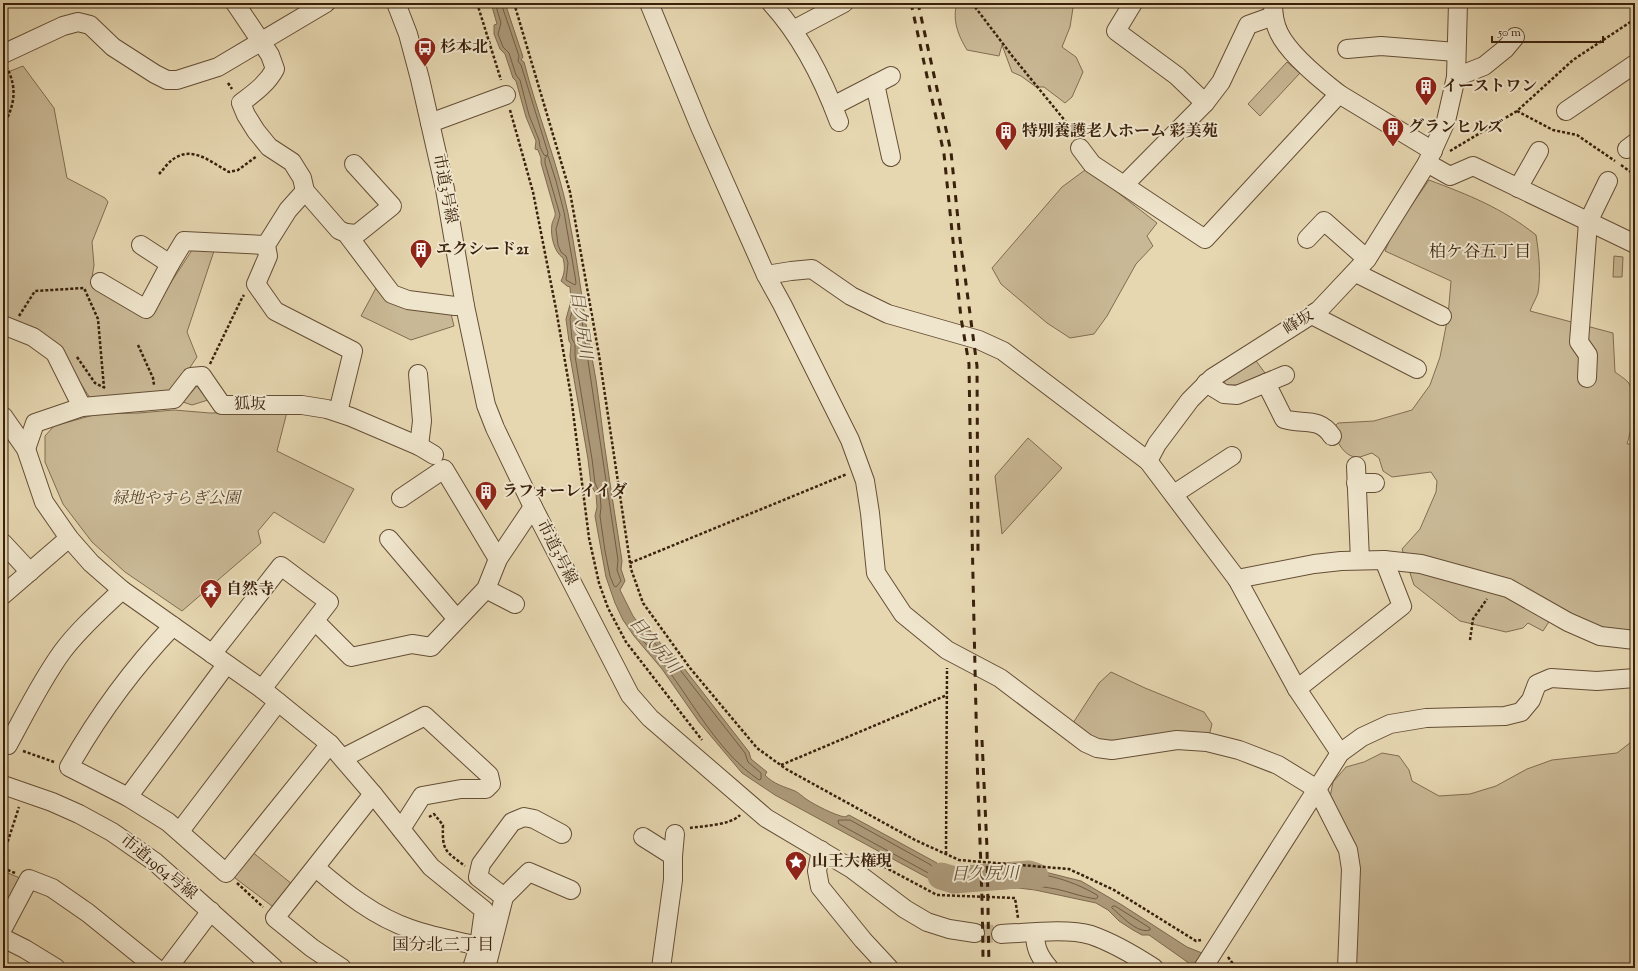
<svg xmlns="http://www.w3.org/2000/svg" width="1638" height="971" font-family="'Sorts Mill Goudy','Noto Serif JP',serif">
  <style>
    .green { fill: #c9b895; stroke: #826c50 }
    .water { fill: #ac9979; stroke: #7e694d }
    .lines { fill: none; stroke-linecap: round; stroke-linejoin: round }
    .shore { stroke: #735d42; stroke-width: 1 }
    .river { stroke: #ac9979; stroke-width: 27 }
    .minor-tunnel { stroke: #c4b390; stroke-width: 18; stroke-dasharray: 18 9; stroke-linecap: butt }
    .minor-casing { stroke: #654e35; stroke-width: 20 }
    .path { stroke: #3a210c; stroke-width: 2.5; stroke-dasharray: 3 2; stroke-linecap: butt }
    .minor { stroke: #efe5cc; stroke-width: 18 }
    .rail { stroke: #3a210c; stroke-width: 3; stroke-dasharray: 7 7; stroke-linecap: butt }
    .labels { text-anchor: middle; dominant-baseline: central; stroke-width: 4; stroke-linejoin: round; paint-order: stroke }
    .poi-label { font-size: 16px; font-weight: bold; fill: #3a210c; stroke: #efe5cc; text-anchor: start }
    .street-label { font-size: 16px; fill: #3a210c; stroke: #efe5cc }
    .park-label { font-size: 16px; font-style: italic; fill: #5e472e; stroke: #efe5cc }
    .neighbourhood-label { font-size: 17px; fill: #3a210c; stroke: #efe5cc }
    .water-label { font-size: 17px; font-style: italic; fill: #624b32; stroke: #efe5cc }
  </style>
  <rect width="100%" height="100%" fill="#e6d7b1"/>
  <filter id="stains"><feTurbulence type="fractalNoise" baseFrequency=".005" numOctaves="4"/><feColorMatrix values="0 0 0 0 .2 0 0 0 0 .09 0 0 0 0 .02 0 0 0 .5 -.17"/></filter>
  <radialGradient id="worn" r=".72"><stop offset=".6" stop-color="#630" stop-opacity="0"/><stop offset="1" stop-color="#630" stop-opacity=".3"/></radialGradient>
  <g class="green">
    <path d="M957,3H1066L1073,8L1070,27L1062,47L1076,57L1083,72L1072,97L1065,103L1044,87H1036L1021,76L1012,72L1002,45L999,56L967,50C958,35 952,20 957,3Z"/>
    <polygon points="1287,62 1300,73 1260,116 1248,104"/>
    <polygon points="23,66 54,108 67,178 105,198 108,202 92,242 94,265 91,284 149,316 194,247 214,251 187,332 197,357 172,394 90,398 57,346 3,318 3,74"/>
    <polygon points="1085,170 1090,171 1157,223 1147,236 1153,246 1136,264 1107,316 1094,334 1070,338 1047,323 1001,284 992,268 1062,187"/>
    <path d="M1429,180C1469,195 1502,208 1536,235C1539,254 1541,274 1538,293C1536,299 1532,305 1530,311L1613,333L1615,372C1619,375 1624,378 1628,382C1638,396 1632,428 1627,444H1635V635L1552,617L1543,631L1528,623L1523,628L1506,632L1460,621L1414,585L1402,549L1420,529L1436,492L1437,481L1431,472L1392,477L1383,471L1379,458L1372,453C1368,454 1364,456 1360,457C1344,459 1337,441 1332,429L1338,423L1374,421L1412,410L1430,385L1440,357L1448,316L1451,281L1385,251L1393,232Z"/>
    <polygon points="1614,256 1623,257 1622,277 1613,277"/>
    <polygon points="376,288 386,298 451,314 454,326 411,340 361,316"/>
    <polygon points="1254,358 1265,373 1239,385 1226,385 1223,379"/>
    <polygon points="197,386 208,400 192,405 183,402"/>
    <polygon points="174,410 210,413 287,412 277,451 354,489 324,543 274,512 258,531 261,543 182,611 125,572 92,542 63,504 45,462 45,436 54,426 97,414 139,413"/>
    <polygon points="1028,438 1062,468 1002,534 995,476"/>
    <polygon points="1111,672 1145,688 1204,712 1212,724 1209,736 1099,742 1073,723 1099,683"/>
    <polygon points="1635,739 1635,968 1608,968 1607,966 1595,965 1582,968 1352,968 1360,867 1329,802 1333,782 1346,767 1364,762 1382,753 1399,756 1409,770 1412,781 1439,796 1470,794 1496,786 1527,769 1552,760 1617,753"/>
    <polygon points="251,851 292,884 286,889 275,905 272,906 235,878 234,873"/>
    <polygon points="3,871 20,878 7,909 3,908"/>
  </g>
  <g class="water">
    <path d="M491,3H505L523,57L521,60L524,62C537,113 557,161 568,213C575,248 580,283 585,318C589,346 596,373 599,402C605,455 614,508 622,561L621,569L625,581L620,590L633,616L640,625L648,628L661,644L673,654L749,752L751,759L767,772L765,775C773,784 785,787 795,791C799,793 802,796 806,799C815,805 834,815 845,817L849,815L937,863L936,867C952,882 961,870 977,870L978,888H953L939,884L775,795L742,773L699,722L662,669L634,636L623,620L615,603L606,577L595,516L597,507L596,494L591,485L588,459L570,356L571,344L569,341L566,319L571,301L570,287L567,286L561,281C565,273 565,266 563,258C554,252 550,235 552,224C553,219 556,217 555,212L541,163V158L538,150L535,149L536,141L526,117L516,81L513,78L505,54L500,49L494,34V25L497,24Z"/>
    <polygon points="999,868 1037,870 1081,881 1122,905 1187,947 1202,953 1193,966 1149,935 1142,935 1133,930 1119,921 1108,910 1096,903 1035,890 1018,888 1001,889"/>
  </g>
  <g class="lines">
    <g class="shore">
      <polyline points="495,3 501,23 498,34 503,47 509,53 516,75 520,80 529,115 539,140 540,147 544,155 547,156 548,153 521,65 518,61 519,56 501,3"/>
      <polygon points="548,156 556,181 564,212 575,276 576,283 575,285 566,280 568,263 566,256 561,252 558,245 556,229 560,215 545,163 545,158"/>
      <polygon points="577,299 579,301 618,560 617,570 621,581 616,587 614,586 610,576 605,551 600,516 601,507 600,494 595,483 592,459 575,356 575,344 572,339 570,319 575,300"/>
      <path d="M636,628L644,631L658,647L670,657L745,753L748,762L761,773V779L759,780C718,752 694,704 665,666C656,655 646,645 637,633L635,630Z"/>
      <path d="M840,820H850L931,865C935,875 948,880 959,879C964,878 967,875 972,874L973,876V883L953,884L941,880L839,824L838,821Z"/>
      <path d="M1004,872C1036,870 1070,879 1097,895L1098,897L1096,899C1082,897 1070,892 1056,889C1039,886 1023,884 1006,885L1004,883Z"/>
      <path d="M1113,906H1115L1150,928V930C1137,934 1122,916 1112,908Z"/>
    </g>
    <polyline class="river" points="941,876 954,880 1029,874 1035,876"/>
    <polyline class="minor-tunnel" points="975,933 1001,934"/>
    <g class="minor-casing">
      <g id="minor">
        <path d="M235,3L270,55L275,69C267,84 254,93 241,103L246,115L256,131L269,147L292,162L302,178L305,191L339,230L346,233L392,294L408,300L455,306H465"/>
        <polyline points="396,3 408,34 420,79 445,189 465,306 486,405 495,428 533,507 630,695 650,718 766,818 852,869 905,909 927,922 949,929 975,933"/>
        <polyline points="649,3 700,127 766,275 782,304 850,440 865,481 870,513 876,573 903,614 947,650 1000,678 1086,743 1097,748 1112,750 1177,740 1207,742 1239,750 1278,765 1317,789 1348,850 1351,869 1347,968"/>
        <path d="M771,3C802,37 823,79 839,122"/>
        <polyline points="1133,3 1116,31 1177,76 1205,103"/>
        <path d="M1273,3C1273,13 1274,23 1279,33C1289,54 1321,80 1339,94L1433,151"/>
        <polyline points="793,30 844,3"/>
        <polyline points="1347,49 1381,46 1456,52"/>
        <polyline points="3,54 63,26 78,22 90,25 113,47 155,74 167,80 177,80 218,67 326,3"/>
        <polyline points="1456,77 1484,66 1505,49 1515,37"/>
        <polyline points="875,84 891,157"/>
        <polyline points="833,106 891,76"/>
        <polyline points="1566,111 1635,64"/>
        <polyline points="430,123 506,95"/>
        <polyline points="1080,148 1092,164 1205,239 1339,94"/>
        <polyline points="1627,149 1635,143"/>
        <polyline points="1427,163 1450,176 1473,166 1635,244"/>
        <polyline points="1125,184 1205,103 1221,82 1248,25 1273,16"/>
        <polyline points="1518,188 1539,151"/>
        <polyline points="305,191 288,210 266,245 268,256 256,284 275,311 353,351 338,412"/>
        <polyline points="346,233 357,234 392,206 354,164"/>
        <polyline points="1307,239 1324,221 1367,259"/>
        <polyline points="141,245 170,264"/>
        <polyline points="1356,273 1442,316"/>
        <polyline points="766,275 791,271 812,269 851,296 888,314 979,340 1003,351 1148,461 1237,579 1297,689 1340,753"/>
        <polyline points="100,282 146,309 170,264 184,241 266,245"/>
        <polyline points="1312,315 1417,369"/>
        <polyline points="3,325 33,337 55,353 82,407"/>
        <polyline points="418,374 422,421 419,446"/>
        <polyline points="1587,378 1588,355 1579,342 1588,222 1608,181"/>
        <polyline points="1206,383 1224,394 1237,395 1285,375"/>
        <path d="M1266,383L1284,419C1302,425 1319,416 1332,436"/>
        <polyline points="3,416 26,449 44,502 69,538 91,563 122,590 262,689 330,744 373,794 431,867 484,910 479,946 472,968"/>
        <polyline points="26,449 35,423 82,407 174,399 191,377 202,376 222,405 302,405 327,409 351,417 419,446 434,455"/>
        <polyline points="1148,461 1157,444 1190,400 1212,378 1319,310 1367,259 1427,163 1446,121 1456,77 1458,3"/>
        <polyline points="1356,466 1360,560"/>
        <polyline points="1356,483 1375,483"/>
        <polyline points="1174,494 1232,456"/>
        <polyline points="401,498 444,469 498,559"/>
        <polyline points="389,539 457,619"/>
        <polyline points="3,543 30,572"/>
        <polyline points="1237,579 1314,564 1341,561 1384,560 1421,564 1508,588 1568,622 1600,636 1635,640"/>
        <polyline points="486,589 515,604"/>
        <polyline points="3,595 69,538"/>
        <polyline points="315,621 351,657 412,644 431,647 486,589 498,559 533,507"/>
        <path d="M173,626C131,670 99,714 69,767L128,797L168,822L226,873L330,744"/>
        <polyline points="212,654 281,566 329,602 262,689"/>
        <polyline points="1297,689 1402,606 1384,560"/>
        <path d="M3,744L8,745C25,714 41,681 62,652C79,629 102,609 122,590"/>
        <polyline points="343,758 425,716 489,775 491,784 486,789 461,789 422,796 401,829"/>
        <polyline points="3,785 52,802 79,814 112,832 155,862 274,968"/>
        <polyline points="128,797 226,665"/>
        <polyline points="180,831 278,702"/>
        <polyline points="643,837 673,856"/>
        <polyline points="821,850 817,871 820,887 863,940 889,968"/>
        <path d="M316,868C344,892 375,917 411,929C433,937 457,941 479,946"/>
        <polyline points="504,897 478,877 481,864 512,822 524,817 534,819 562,834"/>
        <polyline points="3,928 29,879 52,888 88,913 156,968"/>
        <path d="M1035,933C1035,948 1039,956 1049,968"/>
        <path d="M1001,934C1028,933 1066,928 1091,935C1114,943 1134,955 1154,968"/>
        <polyline points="3,938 25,949 56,968"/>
        <polyline points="168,968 211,911"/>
        <polyline points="342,968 312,948 275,918 373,794"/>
        <polyline points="486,968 504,897 529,872 571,890"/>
        <polyline points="661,968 673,880 673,856 675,834"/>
        <polyline points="1203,968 1340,753 1362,737 1390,724 1426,718 1505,716 1521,712 1531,700 1537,684 1551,678 1597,681 1635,678"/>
      </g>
    </g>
    <g class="path">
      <polyline points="477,3 501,80"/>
      <polyline points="514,3 570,192 599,355 631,569 643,603 690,668 757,748 786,769 915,840 959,860 1069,869 1114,890 1196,941 1201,940"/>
      <polyline points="972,3 1013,57 1066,122 1068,128"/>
      <polyline points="228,83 232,89"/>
      <polyline points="510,110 533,192 556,309 571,396 589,538 599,583 608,608 626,642 702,740"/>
      <polyline points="1517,111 1553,130 1577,135 1615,161"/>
      <path d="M3,126C14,107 18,89 7,68"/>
      <polyline points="1450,151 1517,111 1573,60 1635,19"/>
      <polyline points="1621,165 1635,175"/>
      <path d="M159,174C164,169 169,161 175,158C194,146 212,163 229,172L238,170L257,156"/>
      <polyline points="19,316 35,291 84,288 98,319 104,388"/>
      <polyline points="138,345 153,378 154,385"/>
      <polyline points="77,357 95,383 105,388"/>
      <polyline points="210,364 242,298 244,295"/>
      <polyline points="630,563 847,474"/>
      <polyline points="1470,640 1473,619 1487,599"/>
      <polyline points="23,751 54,762"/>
      <polyline points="781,765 947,695"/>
      <path d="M429,817L434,814L443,825C442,851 445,851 465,866"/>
      <path d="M690,828C703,826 731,825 740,815"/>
      <polyline points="946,854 947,668"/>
      <polyline points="862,855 937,895 1015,898 1018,918"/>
      <polyline points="3,856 19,807"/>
      <polyline points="3,868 15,873"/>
      <polyline points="237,883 263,907"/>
      <polyline points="1228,957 1236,968"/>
    </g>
    <use href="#minor" class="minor"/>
    <g class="rail">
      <path d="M911,3L944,154L961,318L969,364C971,495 974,625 977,756C979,826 983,897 983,968"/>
      <polyline points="918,3 951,152 960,239 977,366 978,556"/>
      <polyline points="982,740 987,848 989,968"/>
    </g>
  </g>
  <defs>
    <g id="bus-pin" transform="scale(1.15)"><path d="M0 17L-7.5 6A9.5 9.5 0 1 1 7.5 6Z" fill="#8f2418" stroke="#efe5cc"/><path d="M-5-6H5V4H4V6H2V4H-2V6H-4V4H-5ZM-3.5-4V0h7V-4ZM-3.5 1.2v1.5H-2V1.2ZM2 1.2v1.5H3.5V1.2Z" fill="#fff"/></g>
    <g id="building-pin" transform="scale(1.15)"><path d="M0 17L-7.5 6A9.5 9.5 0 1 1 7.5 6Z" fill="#8f2418" stroke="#efe5cc"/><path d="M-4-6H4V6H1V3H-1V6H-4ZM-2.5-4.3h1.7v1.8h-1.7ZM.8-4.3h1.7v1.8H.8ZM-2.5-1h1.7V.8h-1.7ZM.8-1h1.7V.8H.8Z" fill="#fff"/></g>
    <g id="temple-pin" transform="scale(1.15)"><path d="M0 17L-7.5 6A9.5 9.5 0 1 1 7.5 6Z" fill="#8f2418" stroke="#efe5cc"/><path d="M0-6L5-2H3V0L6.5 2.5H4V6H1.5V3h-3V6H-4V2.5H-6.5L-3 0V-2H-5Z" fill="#fff"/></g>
    <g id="sight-pin" transform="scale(1.15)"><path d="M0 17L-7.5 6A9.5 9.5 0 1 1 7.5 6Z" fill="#8f2418" stroke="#efe5cc"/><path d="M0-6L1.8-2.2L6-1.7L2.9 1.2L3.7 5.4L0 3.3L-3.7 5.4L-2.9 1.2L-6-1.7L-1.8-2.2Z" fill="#fff"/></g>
  </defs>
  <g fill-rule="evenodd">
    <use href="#bus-pin" x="425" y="48"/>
    <use href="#building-pin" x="1426" y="87"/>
    <use href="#building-pin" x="1393" y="128"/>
    <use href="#building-pin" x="1006" y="132"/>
    <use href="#building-pin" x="421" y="250"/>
    <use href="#building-pin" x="486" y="492"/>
    <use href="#temple-pin" x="211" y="590"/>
    <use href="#sight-pin" x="796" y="862"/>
  </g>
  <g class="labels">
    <g class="poi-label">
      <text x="440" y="48">杉本北</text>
      <text x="1442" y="87">イーストワン</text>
      <text x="1408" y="128">グランヒルズ</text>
      <text x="1022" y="132">特別養護老人ホーム 彩美苑</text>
      <text x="436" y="250">エクシード21</text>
      <text x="502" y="492">ラフォーレイイダ</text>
      <text x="226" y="590">自然寺</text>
      <text x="812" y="862">山王大権現</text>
    </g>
    <g class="street-label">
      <text transform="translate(444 189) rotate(79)">市道3号線</text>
      <text transform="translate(1299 323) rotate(-32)">峰坂</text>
      <text x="250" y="405">狐坂</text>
      <text transform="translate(556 553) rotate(63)">市道3号線</text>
      <text transform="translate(158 868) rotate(39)">市道1964号線</text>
    </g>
    <g class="park-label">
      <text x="176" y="499">緑地やすらぎ公園</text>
    </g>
    <g class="neighbourhood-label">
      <text x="1480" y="253">柏ケ谷五丁目</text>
      <text x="443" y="946">国分北三丁目</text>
    </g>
    <g class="water-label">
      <text transform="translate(580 325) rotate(82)">目久尻川</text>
      <text transform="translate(654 646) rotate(50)">目久尻川</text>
      <text transform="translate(985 875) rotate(-1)">目久尻川</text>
    </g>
  </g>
  <rect width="1638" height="971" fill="none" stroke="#e6d7b1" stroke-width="16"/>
  <rect x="4" y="4" width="1630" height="963" fill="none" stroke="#3a210c" stroke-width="2"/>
  <rect x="8" y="8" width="1622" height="955" fill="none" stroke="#3a210c"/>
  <path d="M1492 36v6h111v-6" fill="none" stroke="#3a210c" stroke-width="2"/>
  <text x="1498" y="36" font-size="12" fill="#3a210c" stroke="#efe5cc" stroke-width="3" paint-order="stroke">50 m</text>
  <rect width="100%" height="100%" filter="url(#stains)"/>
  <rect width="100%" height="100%" fill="url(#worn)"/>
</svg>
